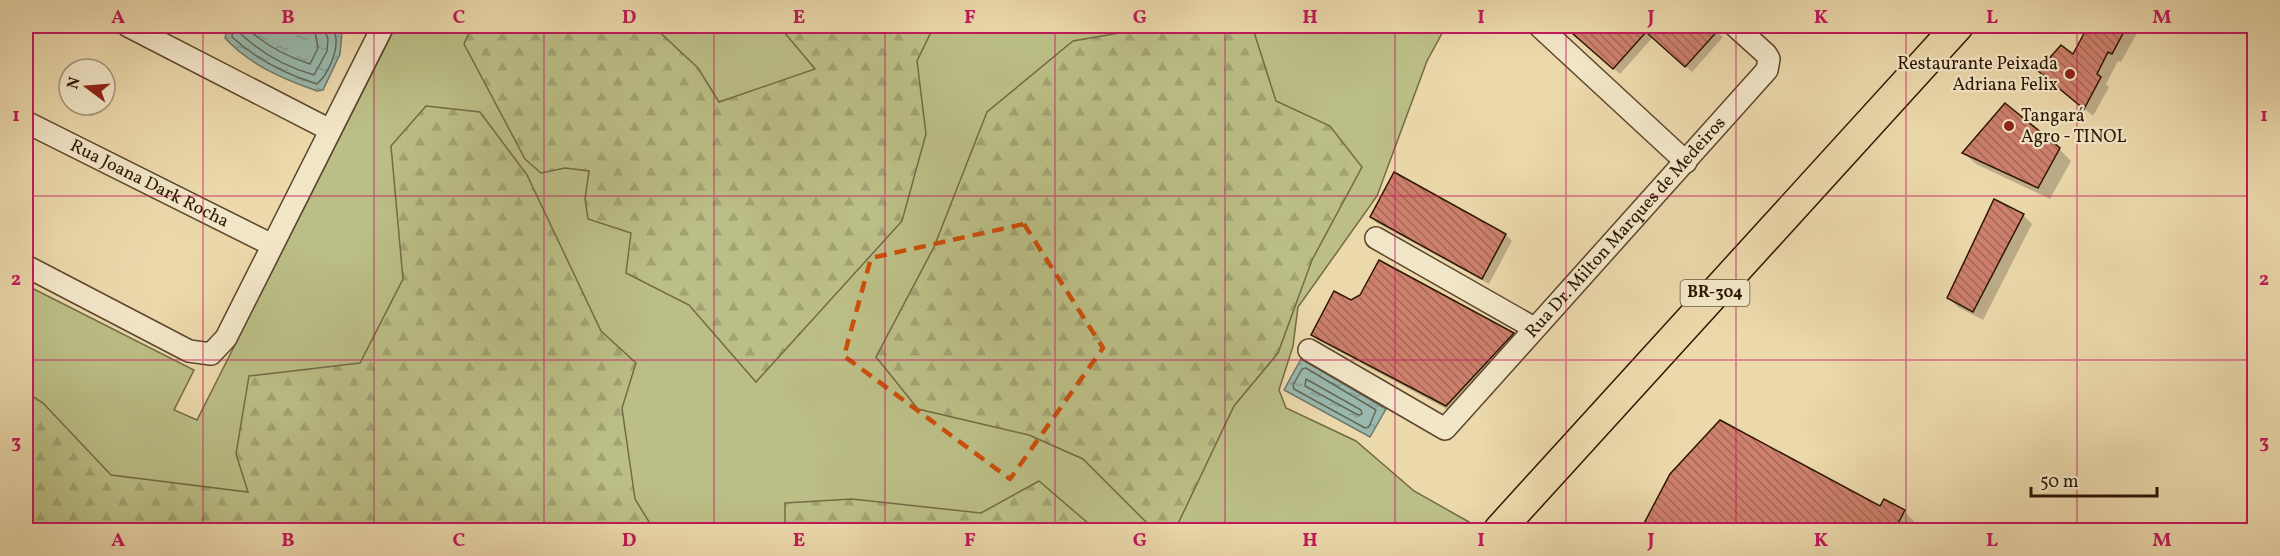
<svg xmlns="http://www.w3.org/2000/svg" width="2280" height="556" font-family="Vollkorn,serif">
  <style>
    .grass { fill: #bbbe86; stroke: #746a44; stroke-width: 1.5 }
    .forest { fill: url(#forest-firs); stroke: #746a44; stroke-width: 1.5 }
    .water { fill: url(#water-ripples); stroke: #6e7869; stroke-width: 1.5 }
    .shadow { fill: #0003 }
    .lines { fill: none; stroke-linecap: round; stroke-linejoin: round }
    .shore { stroke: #646858; stroke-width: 1.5 }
    .building { fill: url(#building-back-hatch); stroke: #2e1602; stroke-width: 1.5 }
    .minor-casing { stroke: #5d462c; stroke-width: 24 }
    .highway-casing { stroke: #2e1602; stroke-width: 33 }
    .minor { stroke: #f2e6c8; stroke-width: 21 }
    .highway { stroke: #ebd8ab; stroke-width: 30 }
    .marked { fill: none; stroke: #cc4f0a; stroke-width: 4.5; stroke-dasharray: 12 8; stroke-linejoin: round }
    .grid { fill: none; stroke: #c2185b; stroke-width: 1.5; stroke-opacity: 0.55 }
    .poi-dot { fill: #8f2418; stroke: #f2e6c8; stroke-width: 2 }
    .labels { text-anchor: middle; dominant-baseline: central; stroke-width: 4.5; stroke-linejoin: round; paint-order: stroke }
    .shield { fill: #f2e6c8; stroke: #69543d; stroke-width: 1.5 }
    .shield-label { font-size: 16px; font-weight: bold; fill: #2e1602 }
    .poi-label { font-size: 18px; fill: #2e1602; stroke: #f2e6c8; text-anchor: end }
    .street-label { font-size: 18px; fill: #2e1602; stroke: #f2e6c8 }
    .neatline { fill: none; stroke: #c2185b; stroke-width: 2 }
    .grid-label { font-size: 20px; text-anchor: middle; font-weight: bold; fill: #c2185b }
  </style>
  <defs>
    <pattern id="forest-firs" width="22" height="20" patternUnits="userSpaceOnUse" patternTransform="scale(1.5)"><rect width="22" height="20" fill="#bbbe86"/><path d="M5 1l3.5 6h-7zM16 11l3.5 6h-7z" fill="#a1a372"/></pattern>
    <pattern id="water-ripples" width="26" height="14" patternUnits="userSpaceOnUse" patternTransform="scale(1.5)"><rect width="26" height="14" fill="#99b9ae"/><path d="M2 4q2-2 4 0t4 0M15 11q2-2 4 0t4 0" fill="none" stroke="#849e94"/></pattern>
    <pattern id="building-back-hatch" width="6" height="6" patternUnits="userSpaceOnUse" patternTransform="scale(1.5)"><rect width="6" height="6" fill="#cd806c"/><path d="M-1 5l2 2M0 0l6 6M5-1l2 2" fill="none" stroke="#a76857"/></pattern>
  </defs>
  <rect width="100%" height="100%" fill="#ebd8ab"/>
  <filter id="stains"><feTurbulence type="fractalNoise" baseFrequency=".00333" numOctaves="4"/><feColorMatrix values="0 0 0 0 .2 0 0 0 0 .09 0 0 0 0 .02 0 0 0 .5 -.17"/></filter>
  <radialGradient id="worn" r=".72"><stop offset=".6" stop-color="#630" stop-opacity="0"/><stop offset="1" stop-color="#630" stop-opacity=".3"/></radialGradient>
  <polygon class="grass" points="396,26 1446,26 1427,61 1377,196 1298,307 1293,346 1279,390 1286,408 1356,441 1414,491 1478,527 1475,530 26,530 26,285 194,370 174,410 197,420"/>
  <g class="forest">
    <polygon points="472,26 653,26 698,68 719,102 815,69 779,26 934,26 917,61 926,134 902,221 756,382 689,305 626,273 631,233 588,219 585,199 589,171 565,168 541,173 525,159 464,44"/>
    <polygon points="1160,26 1238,26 1253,29 1276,101 1330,126 1362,167 1312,260 1278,353 1234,406 1175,530 1154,530 1083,459 1029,435 918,409 876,357 934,247 987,112 1073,41"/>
    <polygon points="426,106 480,112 527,175 601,331 636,363 622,408 635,499 654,530 26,530 26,392 43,403 111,475 248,492 236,454 249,376 360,363 403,279 391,146"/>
    <polygon points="1039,481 1096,530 785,530 785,503 852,499 981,513"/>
  </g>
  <g class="water">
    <path d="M228,26H333L342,32L340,54L323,90L317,91C283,79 250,65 225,38Z"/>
    <polygon points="1301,359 1386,409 1370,437 1284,390"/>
  </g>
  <g class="shadow">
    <polygon points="1566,26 1710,26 1723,37 1692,72 1653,37 1620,74"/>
    <polygon points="2090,26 2141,26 2121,62 2118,61 2106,84 2109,87 2093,116 2050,80 2073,57"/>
    <polygon points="2059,149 2071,161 2050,199 1976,164 1964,153"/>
    <polygon points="1395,175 1506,235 1512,241 1489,284 1377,223 1371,217"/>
    <polygon points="2023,215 2032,224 1983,320 1958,307 1949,298"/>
    <polygon points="1380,262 1513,334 1519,340 1452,412 1318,340 1312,334 1357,305"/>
    <polygon points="1884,501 1904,512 1914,521 1908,530 1642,530 1880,508"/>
  </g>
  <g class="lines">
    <g class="shore">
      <path d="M233,26L232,37C257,60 285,74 317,84C328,74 337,54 336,39C336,33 332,31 331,26"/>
      <path d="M241,26V34C262,54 286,67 314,75L327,51L328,39L323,26"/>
      <path d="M250,26V31C267,46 288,57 310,64L318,48L314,26"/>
      <polygon points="1306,368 1376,410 1369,427 1365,428 1294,389 1293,385 1302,369"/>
      <polygon points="1306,379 1361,410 1362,414 1358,415 1305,386"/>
    </g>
  </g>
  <g class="building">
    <polygon points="1564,26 1722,26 1685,67 1646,32 1613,69"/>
    <polygon points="2088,26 2127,26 2112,54 2108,52 2097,74 2101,77 2084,109 2038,71 2061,45 2073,54"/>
    <polygon points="2005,103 2060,148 2038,188 1962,153"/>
    <polygon points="1394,172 1506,234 1482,279 1370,217"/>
    <polygon points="1994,199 2024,214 1973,312 1947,298"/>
    <polygon points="1379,260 1514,333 1446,406 1311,335 1334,291 1351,300 1360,295"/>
    <polygon points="1720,420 1880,506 1884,499 1905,510 1894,531 1640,531 1670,474"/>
  </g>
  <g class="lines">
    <g class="minor-casing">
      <g id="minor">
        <polyline points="128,26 330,130"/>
        <polyline points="1539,26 1686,162"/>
        <path id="s1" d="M26,122L272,245"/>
        <polyline points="1376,238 1534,328"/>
        <polyline points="26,266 189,351 211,354 226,338 383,26"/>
        <path id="s2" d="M1309,350L1445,429L1767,70L1769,59L1766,54L1735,26"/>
      </g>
    </g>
    <g class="highway-casing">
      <polyline id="highway" points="1499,530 1958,26"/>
    </g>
    <use href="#minor" class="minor"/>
    <use href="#highway" class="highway"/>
  </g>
  <path class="marked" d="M1024,224L1103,348L1010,479L844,356L871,258Z"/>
  <path class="grid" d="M203,26V530M374,26V530M544,26V530M714,26V530M885,26V530M1055,26V530M1225,26V530M1395,26V530M1566,26V530M1736,26V530M1906,26V530M2077,26V530M26,196H2254M26,360H2254"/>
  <g class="poi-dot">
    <circle cx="2070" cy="74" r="6"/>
    <circle cx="2009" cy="126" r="6"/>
  </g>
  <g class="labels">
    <rect class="shield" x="1680.5" y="280" width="69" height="26" rx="4.5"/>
    <g class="shield-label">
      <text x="1715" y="293">BR-304</text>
    </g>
    <g class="poi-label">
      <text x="2058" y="64">Restaurante Peixada<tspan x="2058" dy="21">Adriana Felix</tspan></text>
      <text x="2021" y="116" text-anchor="start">Tangará<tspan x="2021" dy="21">Agro - TINOL</tspan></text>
    </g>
    <g class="street-label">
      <text stroke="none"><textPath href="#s1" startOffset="138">Rua Joana Dark Rocha</textPath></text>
      <text stroke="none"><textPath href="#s2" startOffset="428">Rua Dr. Milton Marques de Medeiros</textPath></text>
    </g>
  </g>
  <rect width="2280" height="556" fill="none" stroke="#ebd8ab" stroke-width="66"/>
  <g transform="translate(87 87) rotate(286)"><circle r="28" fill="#f2e6c8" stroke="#a49379" stroke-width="1.5"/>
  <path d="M0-4.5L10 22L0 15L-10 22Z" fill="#8f2418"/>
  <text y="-9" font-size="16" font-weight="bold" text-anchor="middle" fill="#2e1602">N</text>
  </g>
  <path d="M2031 487v9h126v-9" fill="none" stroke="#2e1602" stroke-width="3"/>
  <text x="2040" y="487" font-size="18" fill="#2e1602" stroke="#f2e6c8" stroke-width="4.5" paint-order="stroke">50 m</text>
  <rect x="33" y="33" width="2214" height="490" class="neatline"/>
  <g class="grid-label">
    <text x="118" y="23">A</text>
    <text x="288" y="23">B</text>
    <text x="459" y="23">C</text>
    <text x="629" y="23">D</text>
    <text x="799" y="23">E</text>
    <text x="970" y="23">F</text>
    <text x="1140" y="23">G</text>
    <text x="1310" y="23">H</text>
    <text x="1481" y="23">I</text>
    <text x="1651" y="23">J</text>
    <text x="1821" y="23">K</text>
    <text x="1992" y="23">L</text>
    <text x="2162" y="23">M</text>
    <text x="16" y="121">1</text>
    <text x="2264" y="121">1</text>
    <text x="16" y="285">2</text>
    <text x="2264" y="285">2</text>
    <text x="16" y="448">3</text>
    <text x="2264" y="448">3</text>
    <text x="118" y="546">A</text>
    <text x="288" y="546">B</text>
    <text x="459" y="546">C</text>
    <text x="629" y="546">D</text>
    <text x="799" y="546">E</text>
    <text x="970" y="546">F</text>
    <text x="1140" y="546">G</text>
    <text x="1310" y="546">H</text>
    <text x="1481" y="546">I</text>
    <text x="1651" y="546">J</text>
    <text x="1821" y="546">K</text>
    <text x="1992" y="546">L</text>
    <text x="2162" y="546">M</text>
  </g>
  <rect width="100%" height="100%" filter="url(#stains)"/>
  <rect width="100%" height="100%" fill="url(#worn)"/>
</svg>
